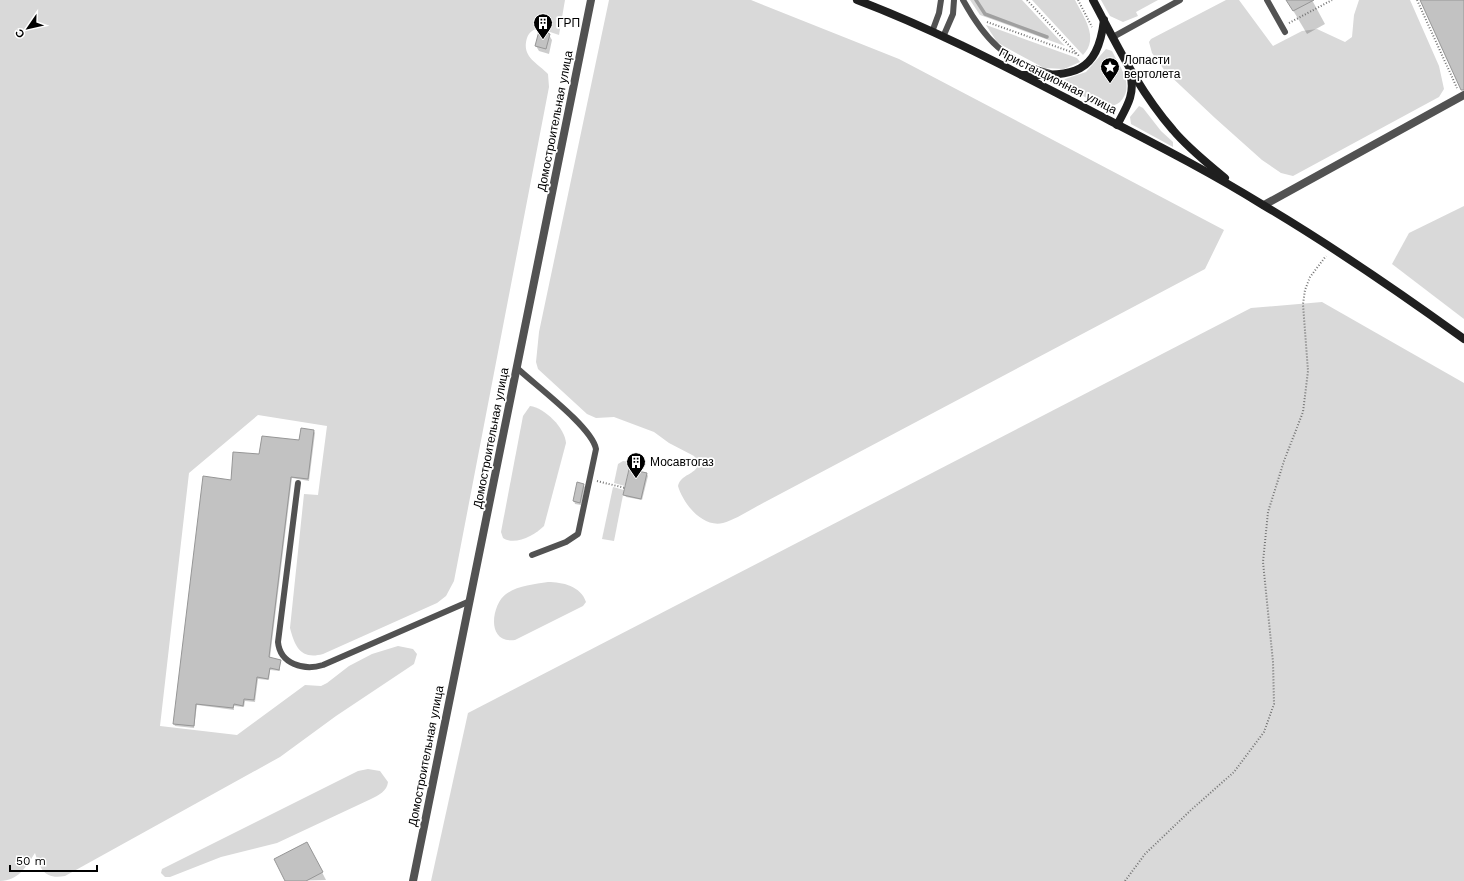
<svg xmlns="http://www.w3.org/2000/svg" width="1464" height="881" font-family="'Work Sans',sans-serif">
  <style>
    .green { fill: #d9d9d9 }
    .shadow { fill: #0003 }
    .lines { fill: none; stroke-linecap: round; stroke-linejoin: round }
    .stream { stroke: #a0a0a0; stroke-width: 3.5 }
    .building { fill: #c2c2c2; stroke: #969696 }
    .path { stroke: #747474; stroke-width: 2; stroke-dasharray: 1 2; stroke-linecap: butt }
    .service { stroke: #525252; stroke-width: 6 }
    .minor { stroke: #525252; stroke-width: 8 }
    .secondary { stroke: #1f1f1f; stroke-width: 8 }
    .labels { text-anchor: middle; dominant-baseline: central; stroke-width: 3.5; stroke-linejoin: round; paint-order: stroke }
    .poi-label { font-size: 12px; fill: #000; stroke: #fff; text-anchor: start }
    .street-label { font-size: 12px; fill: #000; stroke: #fff }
  </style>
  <rect width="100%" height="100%" fill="#fff"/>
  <g class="green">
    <path d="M0,0H565L559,35L538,28C533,30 529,32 527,38C521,57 538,63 548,74L549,87L454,581L446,596L437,603L323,654C301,660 295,647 290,628L304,494L318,495L327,426L258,415L189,473L160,726L237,735L305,685L321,686L327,683L349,666L372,654L398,646L413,649L417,654L414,664L336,716L280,757L65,876C45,880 40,869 35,853C26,867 18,881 0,881Z"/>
    <path d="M609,0H751L899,59L1224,230L1205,269L765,502C753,508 735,520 723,523C702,528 683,503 678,486C681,474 695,475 699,464L694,456L669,443L654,432L614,417L596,418L587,414L538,369L536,362L539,332Z"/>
    <polygon points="970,0 1022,0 1065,46 980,15"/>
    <path d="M1032,0H1075C1083,16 1100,38 1083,55Z"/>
    <polygon points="1101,0 1158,0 1136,12 1138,16 1123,22 1110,16"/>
    <polygon points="1226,0 1239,0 1273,46 1302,31 1317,29 1345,42 1352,37 1354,15 1359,0 1410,0 1439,66 1444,89 1439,97 1293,176 1281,173 1262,160 1215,118 1165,71 1152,53 1149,42 1151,39"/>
    <polygon points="986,25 1077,58 1080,62 1064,69 1044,68 1005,47 997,42"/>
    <path d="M1106,49L1112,51C1119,66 1136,86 1120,102C1116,105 1111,107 1106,106C1093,103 1079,93 1067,87L1063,83L1065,79L1086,72Z"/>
    <polygon points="1139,106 1143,108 1161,131 1173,142 1173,147 1131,124 1130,117"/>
    <polygon points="1464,206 1464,319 1392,264 1409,233"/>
    <polygon points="1322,302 1464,383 1464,881 431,881 468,713 1251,308"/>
    <path d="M530,406C545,408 565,428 566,443L544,526C535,535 515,546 503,538L501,532L523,416Z"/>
    <polygon points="623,461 630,462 625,486 614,483 618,464"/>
    <polygon points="613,487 624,490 614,541 602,539"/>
    <path d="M548,582C562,582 581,586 586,602L583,606L515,640C485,644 492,604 506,594C517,586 534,584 548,582Z"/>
    <path d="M368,769L380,771L388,782C387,791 379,795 371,799L277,843L221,857L170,877H165L161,873L162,869L358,771Z"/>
  </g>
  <g class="shadow">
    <polygon points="1287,0 1312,0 1325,24 1307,34"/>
    <polygon points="549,35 552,40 549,54 539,51 536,46"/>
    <polygon points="314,431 315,433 309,481 292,478 270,658 280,660 280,671 270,670 269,680 258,679 255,702 245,701 244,707 234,706 234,710 197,705 194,728 175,726 174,724 232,481 260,456 300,441"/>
    <polygon points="647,474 648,476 642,500 626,497 624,494"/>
    <polygon points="578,484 583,485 585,487 581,505 575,504 574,501"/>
    <polygon points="311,851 326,880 286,881"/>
  </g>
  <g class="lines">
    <polyline class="stream" points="976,0 985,14 1047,37"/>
  </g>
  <g class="building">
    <polygon points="1286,0 1314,0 1293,11"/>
    <polygon points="1420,0 1464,0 1464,90 1461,90"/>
    <polygon points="539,31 550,34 546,49 535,46"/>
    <polygon points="301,428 314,430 308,479 291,477 269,657 281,660 279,670 270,668 268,679 257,677 254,700 244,699 243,706 234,704 233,708 196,704 194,726 173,724 203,476 231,480 233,452 259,454 262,436 299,440"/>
    <polygon points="629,469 647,473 641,499 623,495"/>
    <polygon points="577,482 584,484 580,503 573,501"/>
    <polygon points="307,842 323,872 306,881 285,881 274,859"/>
  </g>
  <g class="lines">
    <g class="path">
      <polyline points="1027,0 1079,56"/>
      <polyline points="1078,0 1092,27"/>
      <polyline points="1417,0 1457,88"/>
      <polyline points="987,22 1077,54"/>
      <polyline points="1289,23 1332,0"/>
      <polyline points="597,481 625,488"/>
      <polyline points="1125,881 1145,854 1191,810 1234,772 1264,732 1274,704 1273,662 1263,562 1268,512 1284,461 1303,412 1308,371 1303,304 1305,290 1310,277 1326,256"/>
    </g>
    <g class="service">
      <path d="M963,0C985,40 1005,61 1050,73"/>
      <polyline points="1267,0 1285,32"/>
      <polyline points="932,32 939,13 941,0"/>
      <polyline points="943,37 953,14 954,0"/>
      <polyline points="1113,37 1180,0"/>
      <path d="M517,368C535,385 592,427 596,449L578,534L566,542L532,555"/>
      <path d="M298,483L278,642C280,664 304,671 323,665L470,601"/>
    </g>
    <g class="minor">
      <polyline points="1264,205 1464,95"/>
      <polyline points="413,881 591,0"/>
    </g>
    <g class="secondary">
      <path d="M857,0C931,28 1002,65 1072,101C1137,135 1202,167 1263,205C1332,246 1399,292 1464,339"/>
      <path d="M1093,0C1117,45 1139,91 1173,130C1188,148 1207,163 1225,178"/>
      <path d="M1022,75C1071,75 1097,77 1104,20"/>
      <path d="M1117,125C1126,108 1136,94 1130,74"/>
    </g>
  </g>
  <defs>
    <g id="building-pin" transform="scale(1)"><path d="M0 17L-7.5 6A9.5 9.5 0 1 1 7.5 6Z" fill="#000" stroke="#fff"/><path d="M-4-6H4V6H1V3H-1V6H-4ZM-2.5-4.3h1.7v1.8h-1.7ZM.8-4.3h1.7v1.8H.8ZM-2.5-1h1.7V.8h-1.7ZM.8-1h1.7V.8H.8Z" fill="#fff"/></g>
    <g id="sight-pin" transform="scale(1)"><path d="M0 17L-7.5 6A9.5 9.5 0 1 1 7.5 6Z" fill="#000" stroke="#fff"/><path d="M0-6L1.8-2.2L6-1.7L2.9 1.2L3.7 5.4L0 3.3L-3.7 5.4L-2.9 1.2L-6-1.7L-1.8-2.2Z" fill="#fff"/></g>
  </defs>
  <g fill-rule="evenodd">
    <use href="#building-pin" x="543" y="23"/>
    <use href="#sight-pin" x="1110" y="67"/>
    <use href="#building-pin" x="636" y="462"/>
  </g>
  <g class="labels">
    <g class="poi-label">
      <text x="557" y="23">ГРП</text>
      <text x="1124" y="60">Лопасти<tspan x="1124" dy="14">вертолета</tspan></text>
      <text x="650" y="462">Мосавтогаз</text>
    </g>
    <g class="street-label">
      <text transform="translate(1058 81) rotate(27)">Пристанционная улица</text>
      <text transform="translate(555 121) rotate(-79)">Домостроительная улица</text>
      <text transform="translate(491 438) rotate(-79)">Домостроительная улица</text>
      <text transform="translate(426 756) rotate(-79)">Домостроительная улица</text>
    </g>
  </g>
  <g transform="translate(28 28) rotate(236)" stroke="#ffffff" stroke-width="3" paint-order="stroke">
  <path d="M0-3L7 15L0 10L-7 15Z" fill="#000000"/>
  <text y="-6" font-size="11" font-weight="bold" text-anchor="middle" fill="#000000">С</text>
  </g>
  <path d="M10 865v6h87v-6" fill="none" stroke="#000000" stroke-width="2"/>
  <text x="16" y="865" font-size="12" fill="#000000" stroke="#ffffff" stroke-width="3" paint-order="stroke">50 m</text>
</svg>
